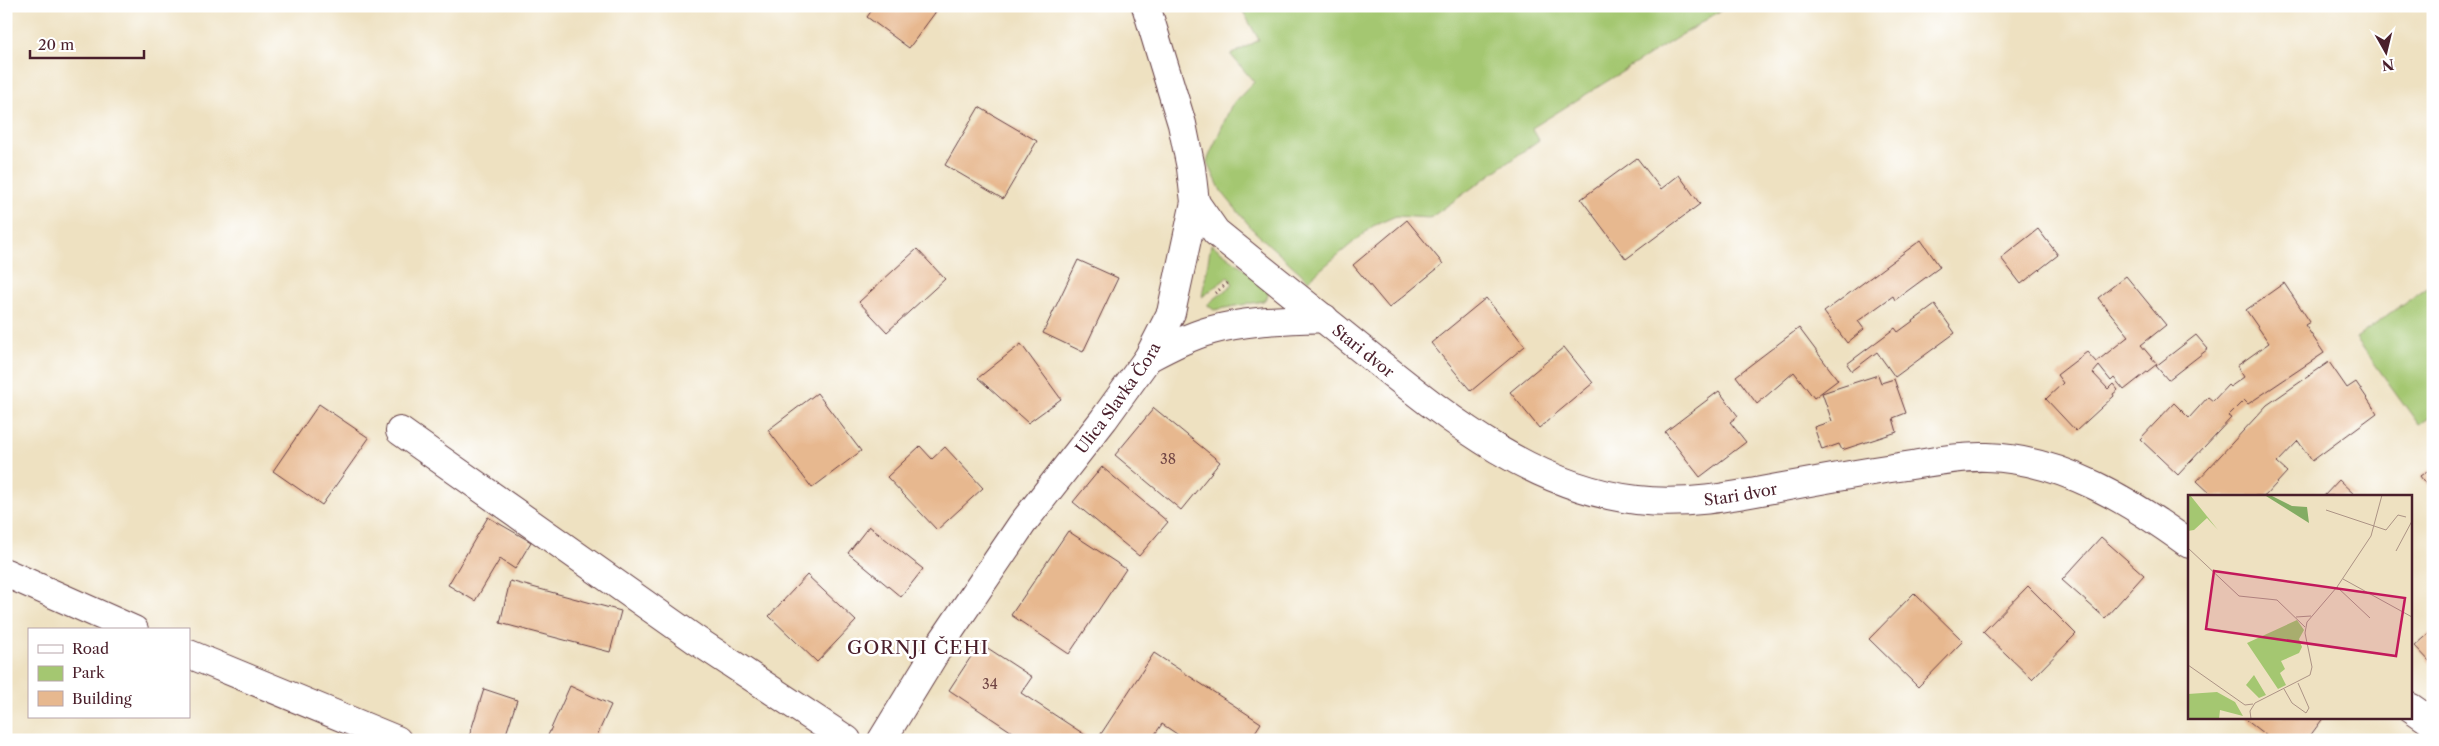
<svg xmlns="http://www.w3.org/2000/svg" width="2439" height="746" font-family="'Libre Caslon Text',serif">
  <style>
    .green { fill: #a4c771; stroke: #77734e }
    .building { fill: #e7b88f }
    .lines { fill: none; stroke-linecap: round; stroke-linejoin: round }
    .minor-casing { stroke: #633c42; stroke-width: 30 }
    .path { stroke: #633c42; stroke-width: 3; stroke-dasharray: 1 4; stroke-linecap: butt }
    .minor { stroke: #fff; stroke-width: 28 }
    .labels { text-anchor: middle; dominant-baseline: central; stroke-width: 5; stroke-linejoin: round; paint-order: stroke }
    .number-label { font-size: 14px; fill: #714544 }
    .street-label { font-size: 16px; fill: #4a1f2b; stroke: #fff }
    .quarter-label { font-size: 19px; letter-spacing: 1px; fill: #4a1f2b; stroke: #fff }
    .inset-road { fill: none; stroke: #ac9385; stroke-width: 1 }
    .view { fill: #c2185b; fill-opacity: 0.15; stroke: #c2185b; stroke-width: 2.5 }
    .inset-edge { fill: none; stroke: #4a1f2b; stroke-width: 2.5 }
  </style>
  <rect width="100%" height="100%" fill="#fff"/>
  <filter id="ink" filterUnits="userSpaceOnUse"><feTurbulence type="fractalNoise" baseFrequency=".02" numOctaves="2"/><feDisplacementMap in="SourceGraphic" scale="10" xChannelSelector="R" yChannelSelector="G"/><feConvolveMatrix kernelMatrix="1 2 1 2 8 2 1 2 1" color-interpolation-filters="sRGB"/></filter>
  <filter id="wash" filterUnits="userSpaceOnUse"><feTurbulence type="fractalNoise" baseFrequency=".0096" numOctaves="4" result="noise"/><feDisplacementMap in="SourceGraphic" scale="20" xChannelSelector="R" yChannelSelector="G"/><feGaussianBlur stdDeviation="1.12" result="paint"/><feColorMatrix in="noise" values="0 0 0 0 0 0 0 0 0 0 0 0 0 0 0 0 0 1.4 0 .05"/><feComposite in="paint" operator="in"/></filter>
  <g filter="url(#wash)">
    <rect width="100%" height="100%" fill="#eee1c1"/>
    <g class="green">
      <polygon points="1240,6 1728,6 1532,128 1539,140 1430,218 1396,216 1373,226 1308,280 1254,231 1221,191 1207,161 1231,106 1254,82 1231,55 1259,40"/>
      <polygon points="1211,244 1270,288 1267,298 1263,301 1214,310 1207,305 1233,284 1228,277 1202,297"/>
      <polygon points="2433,283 2433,415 2419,425 2356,338"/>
    </g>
    <g id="blocks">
      <g class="building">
        <polygon points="875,6 940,6 909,48 867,17"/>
        <polygon points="979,107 1037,141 1003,199 945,165"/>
        <polygon points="1637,158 1661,189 1679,175 1700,204 1626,259 1581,199"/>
        <polygon points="1407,220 1443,264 1389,308 1353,265"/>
        <polygon points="2038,229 2058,255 2021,284 2001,258"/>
        <polygon points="1921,240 1940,267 1895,300 1893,296 1858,321 1864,329 1847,343 1824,312"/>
        <polygon points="917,249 945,279 887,332 859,302"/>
        <polygon points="1078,260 1118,278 1083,352 1043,333"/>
        <polygon points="2126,276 2166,325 2141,345 2157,364 2124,390 2114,378 2111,381 2099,366 2093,373 2108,389 2113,384 2118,390 2113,394 2114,396 2076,431 2046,399 2063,383 2057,375 2087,352 2096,362 2129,336 2098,298"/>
        <polygon points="2284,283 2310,322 2305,325 2324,353 2248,404 2244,400 2228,416 2231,418 2178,475 2140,439 2174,403 2189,418 2208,397 2213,401 2228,385 2230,387 2244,377 2237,366 2269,343 2246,310"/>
        <polygon points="1486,298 1525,346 1471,391 1431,343"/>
        <polygon points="1935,305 1955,333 1895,377 1877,352 1852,371 1847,364 1895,328 1898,332"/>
        <polygon points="1799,328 1838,380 1814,398 1794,372 1757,404 1736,376"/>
        <polygon points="2196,335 2208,349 2168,380 2156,366"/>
        <polygon points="1021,344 1061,399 1028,423 978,378"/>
        <polygon points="1564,347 1593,383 1539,428 1510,392"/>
        <polygon points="2329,362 2347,388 2356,382 2377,413 2312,461 2298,441 2277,463 2287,472 2265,496 2213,496 2197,481 2267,405"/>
        <polygon points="1878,375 1881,383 1894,379 1906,413 1893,418 1897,432 1842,450 1839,444 1822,450 1814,427 1832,421 1822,393"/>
        <polygon points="1719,391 1738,416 1730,422 1746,442 1700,477 1665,432"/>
        <polygon points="817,393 861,451 812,488 768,430"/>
        <polygon points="319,404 369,438 322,505 273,471"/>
        <polygon points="1154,408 1220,462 1181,510 1115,455"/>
        <polygon points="920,446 932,459 945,447 983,488 937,530 887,477"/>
        <polygon points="1102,467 1168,522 1139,556 1073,502"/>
        <polygon points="2433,467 2433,494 2420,476"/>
        <polygon points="2339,480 2356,496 2324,496"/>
        <polygon points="488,517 531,542 515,569 500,559 475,601 448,585"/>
        <polygon points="869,526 923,569 901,597 848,553"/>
        <polygon points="1068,531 1126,569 1069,654 1011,615"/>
        <polygon points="2101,537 2144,575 2105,618 2062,580"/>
        <polygon points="807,575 856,621 817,662 769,616"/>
        <polygon points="510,581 621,611 610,652 500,623"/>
        <polygon points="2028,586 2076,634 2032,679 1983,632"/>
        <polygon points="1914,593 1963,641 1918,687 1869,639"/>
        <polygon points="2433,630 2433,665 2415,646"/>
        <polygon points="980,643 1032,677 1021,693 1093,740 1024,740 949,690"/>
        <polygon points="1154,653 1261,723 1250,740 1186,740 1162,724 1151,740 1097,740"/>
        <polygon points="570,686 611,705 595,740 546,740"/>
        <polygon points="484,689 517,700 504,740 468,740"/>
        <polygon points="2242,717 2324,717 2307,740 2272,740"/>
      </g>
    </g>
  </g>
  <g filter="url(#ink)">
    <use href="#blocks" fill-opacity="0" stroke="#633c42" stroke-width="1"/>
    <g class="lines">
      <g class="minor-casing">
        <g id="minor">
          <path id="s1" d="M1195,202L1216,232C1264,271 1312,309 1360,348C1443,414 1528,487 1637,500C1686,506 1735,496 1783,487C1826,479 1869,471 1912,465C1937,461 1962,456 1987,457C2062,459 2130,501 2189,544"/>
          <path d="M1148,358C1169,347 1190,336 1212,330C1248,320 1286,320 1324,318"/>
          <polyline points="400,431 696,640 847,740"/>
          <polyline points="6,573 134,630"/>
          <polyline points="189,654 397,740"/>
          <polyline points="2410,707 2433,723"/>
          <path id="s2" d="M882,740L940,645L1022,524L1104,419L1148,358L1171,313L1195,202L1191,168L1182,124L1146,6"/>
        </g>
      </g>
      <polyline class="path" points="1215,293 1228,283"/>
      <use href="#minor" class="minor"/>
    </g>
  </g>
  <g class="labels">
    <g class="number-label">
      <text x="1168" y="459">38</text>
      <text x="990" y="684">34</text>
    </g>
    <g class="street-label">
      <text stroke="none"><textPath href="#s1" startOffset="226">Stari dvor</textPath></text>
      <text stroke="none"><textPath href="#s2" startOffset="416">Ulica Slavka Čora</textPath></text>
      <text stroke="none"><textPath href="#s1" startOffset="646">Stari dvor</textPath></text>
    </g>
    <g class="quarter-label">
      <text x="918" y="647">GORNJI ČEHI</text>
    </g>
  </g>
  <g transform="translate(2188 495)">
    <rect width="224" height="224" fill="#eee1c1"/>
    <path d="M0,0H2L30,35L19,23L6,35L0,36ZM109,125L116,135L111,144L114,152L111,158L93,166L97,174L92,178L98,190L90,194L59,148ZM66,180L78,200L71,203L58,190ZM29,197L47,207L55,221L32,215L31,224H0V199Z" fill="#a4c771"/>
    <path d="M82,0L104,11L119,12L121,28L78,1Z" fill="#83ac63"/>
    <path class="inset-road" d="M138,15L198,35L210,20L218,22M0,53L51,101L89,105L117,132M208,56L224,26M155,84L224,122M149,92L182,123M108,122L123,121M0,170L57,210L65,209M96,194L104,208L118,218L121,213L110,188M63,224L62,216L67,208L122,180L124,172L117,138L119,127L149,92L183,41L194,0"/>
    <path class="view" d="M26,76L217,103L208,161L18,134Z"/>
    <rect width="224" height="224" class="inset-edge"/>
  </g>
  <rect width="2439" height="746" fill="none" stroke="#fff" stroke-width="25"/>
  <rect x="28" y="628" width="162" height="90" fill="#ffffff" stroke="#b7a5aa"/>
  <rect x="38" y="645" width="25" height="8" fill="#ffffff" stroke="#b7a5aa"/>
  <text x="72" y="654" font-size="15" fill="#4a1f2b">Road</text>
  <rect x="38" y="666" width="25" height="15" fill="#a4c771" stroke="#b7a5aa"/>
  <text x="72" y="678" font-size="15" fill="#4a1f2b">Park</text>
  <rect x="38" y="691" width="25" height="15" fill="#e7b88f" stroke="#b7a5aa"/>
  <text x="72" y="704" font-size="15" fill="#4a1f2b">Building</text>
  <g transform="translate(2386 52) rotate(172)" stroke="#ffffff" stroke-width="4" paint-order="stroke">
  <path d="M0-4L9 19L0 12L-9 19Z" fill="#4a1f2b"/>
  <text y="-8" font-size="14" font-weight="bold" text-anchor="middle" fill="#4a1f2b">N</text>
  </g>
  <path d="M30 50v8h114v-8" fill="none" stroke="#4a1f2b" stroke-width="2.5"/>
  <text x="38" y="50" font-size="15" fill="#4a1f2b" stroke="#ffffff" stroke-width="4" paint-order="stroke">20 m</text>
</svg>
